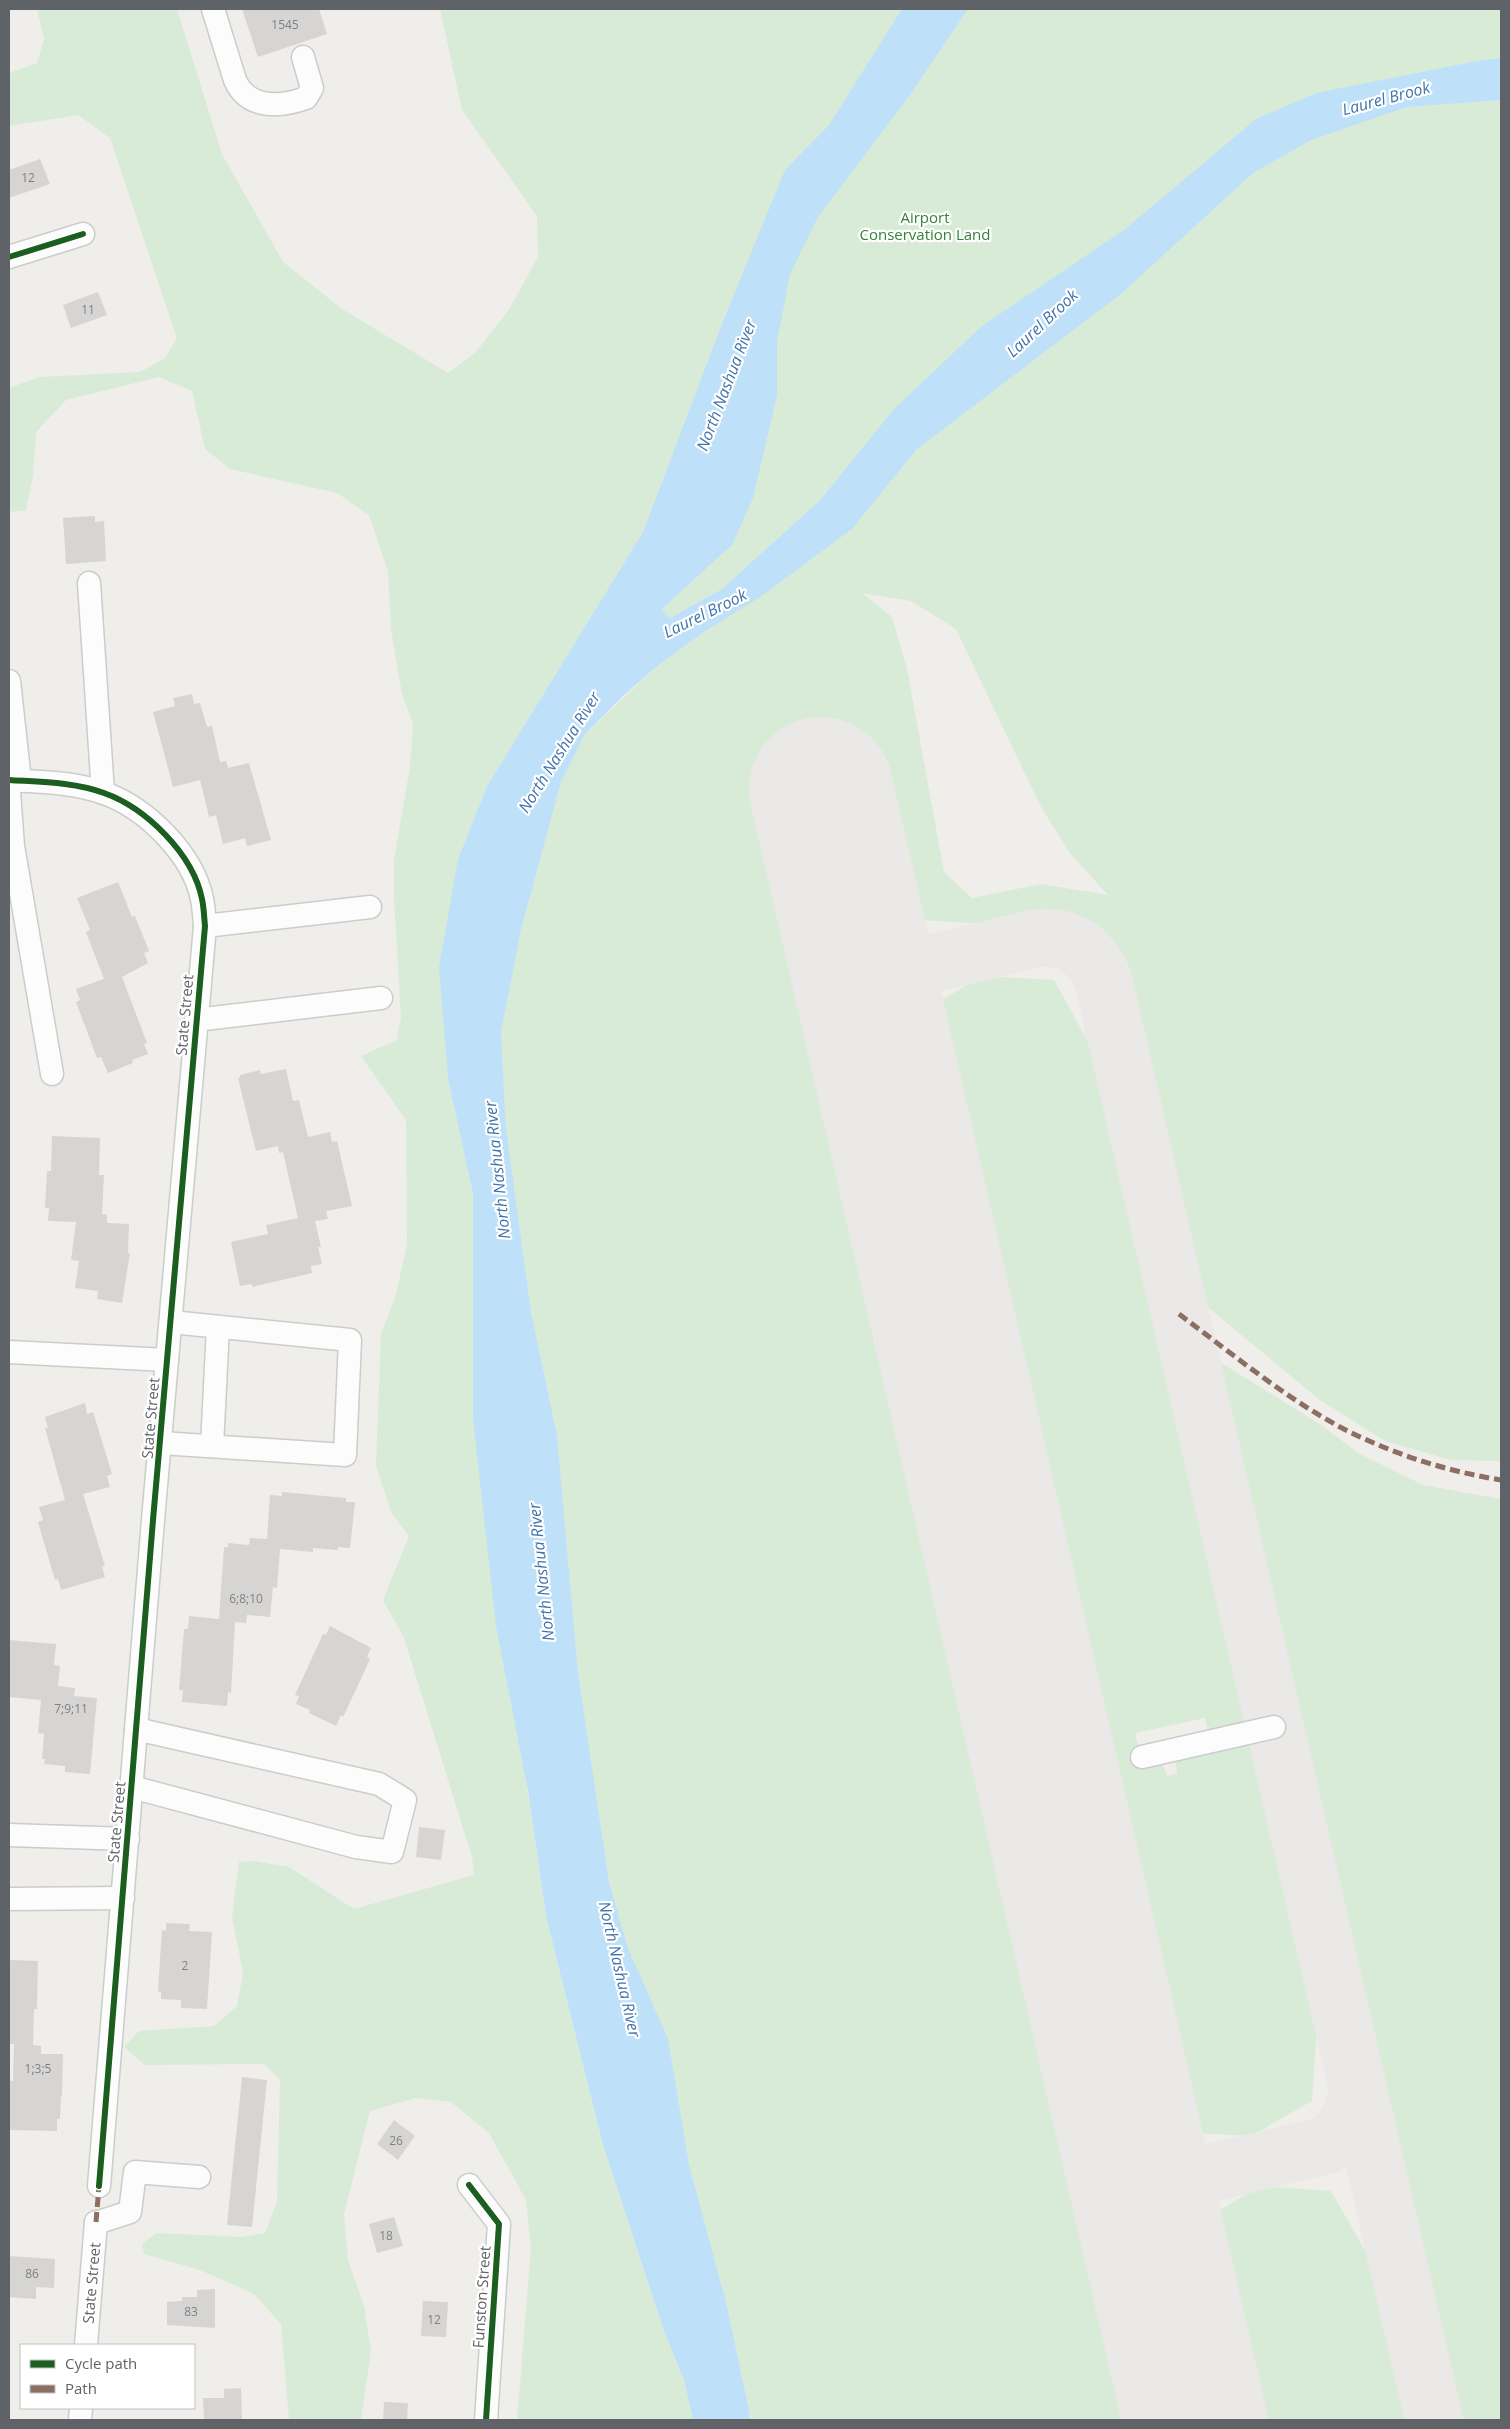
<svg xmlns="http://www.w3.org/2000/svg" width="1510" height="2429" font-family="'Open Sans',sans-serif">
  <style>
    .green { fill: #d8ebd6; fill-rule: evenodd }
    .water { fill: #bfe0f9 }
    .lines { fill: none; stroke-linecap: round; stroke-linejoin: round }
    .taxiway { stroke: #eae9e7; stroke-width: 58 }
    .runway { stroke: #eae9e7; stroke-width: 144 }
    .building { fill: #d6d5d3 }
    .minor-casing { stroke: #cbcccc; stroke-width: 25 }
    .minor { stroke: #fdfcfc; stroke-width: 22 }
    .quiet { stroke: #8d6e63; stroke-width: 5; stroke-dasharray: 10 5; stroke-linecap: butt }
    .cycleway-casing { stroke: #fff; stroke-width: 9 }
    .cycleway { stroke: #1b5e20; stroke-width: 6 }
    .labels { text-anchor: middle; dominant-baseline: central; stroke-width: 4.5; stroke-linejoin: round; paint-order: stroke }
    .number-label { font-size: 12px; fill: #7e8184 }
    .park-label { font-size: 15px; fill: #348238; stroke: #fff }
    .street-label { font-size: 15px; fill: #5f6368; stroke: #fff }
    .water-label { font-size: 16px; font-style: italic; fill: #4174aa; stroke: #fff }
  </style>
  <rect width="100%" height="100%" fill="#efeeea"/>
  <g class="green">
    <path d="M37,9H177L222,154L283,262L342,309L448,373L475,353L508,311L538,257L537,216L462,110L440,9H1501V76L1488,101L1501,100V1461L1451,1460L1385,1441L1320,1400L1193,1295L1120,969L1103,941L1080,928L1057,920L972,923L900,919L866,774L772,799L1145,2420H749V2410L727,2306L609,1882L578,1672L557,1435L531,1312L506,1127L501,1033L521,930L561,782L585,734L660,664L707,630L923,444L862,449L820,500L722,589L670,618L662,609L732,545L726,313L643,532L487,786L458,859L448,1079L473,1194V1419L546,1916L603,2145L665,2334L684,2380L693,2420H517L531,2250L526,2200L489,2133L451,2102L416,2098L370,2111L344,2214L348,2260L364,2306L371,2350L361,2420H289L281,2324L254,2294L200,2270L144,2254L142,2244L156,2233L241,2237L265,2233L277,2202L280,2080L264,2064L145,2065L124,2047L139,2031L214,2026L237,2006L243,1973L232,1916L239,1862L254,1861L289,1867L354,1909L474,1875L472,1857L404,1638L383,1600L409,1536L392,1514L376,1466L381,1334L396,1295L407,1244L406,1120L361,1056L397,1040L401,1017L394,898V861L410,766L413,724L402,694L391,629L388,571L369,515L337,493L230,469L205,449L192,391L159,377L66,400L36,432L33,476L26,510L9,512V388L39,377L140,372L165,358L177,338L110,138L78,115L9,126V73L37,63L44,39ZM862,593L911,601L956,629L1040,805L1069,852L1108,895L1041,884L972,898L944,872L907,669L892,617Z"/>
    <polygon points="983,976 1054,980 1091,1047 1139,1219 1255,1723 1208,1734 1205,1718 1135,1733 1142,1763 1161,1761 1167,1776 1177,1774 1175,1757 1258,1738 1283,1839 1317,2025 1312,2101 1251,2136 1180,2132 922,1011"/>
    <polygon points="1210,1356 1324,1427 1358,1453 1423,1485 1501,1499 1501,2420 1452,2420"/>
    <polygon points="1261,2186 1331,2191 1370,2259 1416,2420 1245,2420 1199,2222"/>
  </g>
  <polygon class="water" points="902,9 968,9 910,95 818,217 790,274 777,342 777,395 753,498 732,545 662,609 670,618 722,589 820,500 895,408 982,326 1124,230 1256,119 1316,93 1477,61 1501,58 1501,100 1407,107 1311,140 1253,173 1122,293 917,449 852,529 763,595 707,630 660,664 623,696 585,734 561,782 521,930 501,1033 506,1127 531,1312 557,1435 578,1672 609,1882 628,1948 668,2039 689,2165 727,2306 749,2410 749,2420 693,2420 684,2380 665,2334 603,2145 546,1916 528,1791 496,1626 473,1419 473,1194 448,1079 439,967 458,859 487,786 643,532 721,326 785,170 829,125"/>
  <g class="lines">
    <g class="taxiway">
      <path d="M864,980L1037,938C1071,936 1089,949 1103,979L1434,2420"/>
      <path d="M1128,2127C1147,2161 1154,2172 1194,2177L1327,2145C1347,2128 1352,2117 1358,2092"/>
      <path d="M1156,2251C1158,2217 1161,2194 1194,2177"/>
    </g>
    <polyline class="runway" points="821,789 1195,2420"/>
  </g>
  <g class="building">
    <polygon points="242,9 319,9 327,34 258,57"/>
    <polygon points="40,159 50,184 9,198 9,170"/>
    <polygon points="98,292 107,315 71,328 63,305"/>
    <polygon points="95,516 95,522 104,521 106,561 66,564 63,518"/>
    <polygon points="192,694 194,704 200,703 207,727 212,726 220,762 226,761 228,768 249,763 271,840 247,846 245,838 223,844 216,815 209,817 200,780 173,787 153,712 175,706 173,698"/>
    <polygon points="118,882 132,917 135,916 149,951 144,953 148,963 122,977 147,1043 144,1044 148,1054 132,1060 133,1063 108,1073 101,1057 97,1058 76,1002 80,1000 76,989 104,979 86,932 90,930 77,898"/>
    <polygon points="286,1069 293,1101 299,1100 308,1137 330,1132 332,1142 337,1141 352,1206 326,1211 328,1219 315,1221 321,1247 318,1247 322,1264 311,1266 312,1273 252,1287 252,1284 240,1286 231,1242 268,1234 266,1225 298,1218 283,1152 279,1153 278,1146 256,1151 238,1078 240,1078 240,1075 260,1070 261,1074"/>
    <polygon points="52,1136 100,1138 99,1175 104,1175 102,1214 107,1215 107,1223 129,1224 128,1253 130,1253 122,1303 97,1299 98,1291 75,1288 79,1261 71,1260 76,1222 48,1221 49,1208 45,1208 47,1171 51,1171"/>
    <polygon points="85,1403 87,1414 93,1412 112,1474 107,1476 110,1487 83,1494 105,1566 102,1567 105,1577 61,1590 58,1579 55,1580 38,1522 43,1520 39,1507 65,1500 45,1428 48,1428 45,1417"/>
    <polygon points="282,1492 346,1498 346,1502 355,1502 350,1548 338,1547 338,1550 313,1548 313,1552 280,1549 277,1588 273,1587 270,1617 247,1615 246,1623 235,1622 231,1693 228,1692 227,1706 182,1702 183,1690 179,1690 184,1629 188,1629 189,1616 219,1619 224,1547 228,1547 228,1543 249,1545 250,1538 267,1539 270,1495 282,1496"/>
    <polygon points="330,1626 371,1648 367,1657 370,1659 359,1683 343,1717 341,1715 336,1726 309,1713 310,1710 296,1704 299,1696 295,1695 323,1634 326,1635"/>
    <polygon points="9,1640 56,1644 54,1665 60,1666 58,1686 75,1688 74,1696 97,1698 90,1774 65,1772 65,1766 44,1764 45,1759 42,1759 44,1734 38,1733 41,1700 9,1697"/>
    <polygon points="419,1827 445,1830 441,1860 416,1857"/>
    <polygon points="166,1923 190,1924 189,1931 212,1932 207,2009 181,2008 181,2000 161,1999 161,1992 158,1992 160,1958 162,1930 166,1931"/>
    <polygon points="9,1960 38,1961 37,2009 34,2009 33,2045 41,2046 41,2054 63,2054 62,2096 61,2096 60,2119 57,2119 57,2131 9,2130 9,2081 13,2081 14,2044 9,2044"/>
    <polygon points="242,2077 267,2080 252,2227 227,2225"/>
    <polygon points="394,2120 415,2136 398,2160 377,2144"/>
    <polygon points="394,2217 403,2246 377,2253 369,2224"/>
    <polygon points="9,2256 55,2259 54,2288 36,2287 36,2299 9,2297"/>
    <polygon points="215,2289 215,2328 167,2325 167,2302 182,2301 182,2297 197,2297 197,2290"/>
    <polygon points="423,2301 448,2302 446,2337 421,2336"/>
    <polygon points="241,2388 242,2420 204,2420 203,2398 224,2398 224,2389"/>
    <polygon points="384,2402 408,2403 407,2420 383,2420"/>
  </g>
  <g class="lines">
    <g class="minor-casing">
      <g id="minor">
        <path d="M213,9L235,80C248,110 281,107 306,98L312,88L303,57"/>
        <polyline points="9,257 83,234"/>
        <polyline points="89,583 103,793"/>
        <polyline points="9,681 20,781"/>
        <path d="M9,780C40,782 74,782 104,793C146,808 193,854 202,899C204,908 204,917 205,926L153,1520L99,2186"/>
        <polyline points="9,792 13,846 52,1074"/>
        <polyline points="205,926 370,907"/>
        <polyline points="196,1020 381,998"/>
        <polyline points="9,1352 167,1360"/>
        <polyline points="161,1443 345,1455 350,1340 171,1322"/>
        <polyline points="212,1446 218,1327"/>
        <polyline points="1142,1757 1274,1727"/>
        <polyline points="132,1787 356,1847 392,1852 405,1800 379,1784 136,1729"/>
        <polyline points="9,1835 128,1839"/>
        <polyline points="9,1899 123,1898"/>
        <polyline points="469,2185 499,2224 486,2420"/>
        <polyline points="96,2223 130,2212 135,2172 199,2177"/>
        <polyline points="86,2345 96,2222"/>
        <polyline points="80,2420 81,2408"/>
      </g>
    </g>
    <use href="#minor" class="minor"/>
    <g class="quiet">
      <path d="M1179,1314C1231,1353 1283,1396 1340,1427C1390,1453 1445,1471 1501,1480"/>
      <polyline points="96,2222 99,2186"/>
    </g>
    <g class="cycleway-casing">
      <g id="cycleway">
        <polyline points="9,257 83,234"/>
        <path d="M9,780C40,782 74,782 104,793C146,808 193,854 202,899C204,908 204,917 205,926L153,1520L99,2186"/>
        <polyline points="469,2185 499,2224 486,2420"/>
      </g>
    </g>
    <use href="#cycleway" class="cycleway"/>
  </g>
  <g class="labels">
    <g class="number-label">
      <text x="285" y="24">1545</text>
      <text x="28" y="177">12</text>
      <text x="88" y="309">11</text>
      <text x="246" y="1598">6;8;10</text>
      <text x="71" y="1708">7;9;11</text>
      <text x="185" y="1965">2</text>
      <text x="38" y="2068">1;3;5</text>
      <text x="396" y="2140">26</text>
      <text x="386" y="2235">18</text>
      <text x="32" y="2273">86</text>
      <text x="191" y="2311">83</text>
      <text x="434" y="2319">12</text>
    </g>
    <g class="park-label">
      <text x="925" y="217">Airport<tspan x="925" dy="17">Conservation Land</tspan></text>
    </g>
    <g class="street-label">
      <text transform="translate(184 1015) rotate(-85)">State Street</text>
      <text transform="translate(150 1418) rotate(-85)">State Street</text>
      <text transform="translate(116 1822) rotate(-85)">State Street</text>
      <text transform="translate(91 2283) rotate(-85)">State Street</text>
      <text transform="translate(481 2297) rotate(-86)">Funston Street</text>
    </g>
    <g class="water-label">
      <text transform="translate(1386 98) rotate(-15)">Laurel Brook</text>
      <text transform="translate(1042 323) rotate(-43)">Laurel Brook</text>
      <text transform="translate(726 385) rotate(-69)">North Nashua River</text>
      <text transform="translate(705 613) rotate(-26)">Laurel Brook</text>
      <text transform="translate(559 752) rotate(-58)">North Nashua River</text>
      <text transform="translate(497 1170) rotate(-96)">North Nashua River</text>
      <text transform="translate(541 1572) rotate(-96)">North Nashua River</text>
      <text transform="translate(620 1969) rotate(77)">North Nashua River</text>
    </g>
  </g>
  <rect width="1510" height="2429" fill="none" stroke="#5f6368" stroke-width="20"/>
  <rect x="20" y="2344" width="175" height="65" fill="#ffffff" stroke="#bfc1c3"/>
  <rect x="30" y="2360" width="25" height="8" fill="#1b5e20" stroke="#bfc1c3"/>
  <text x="65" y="2369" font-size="15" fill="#5f6368">Cycle path</text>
  <rect x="30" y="2385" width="25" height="8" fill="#8d6e63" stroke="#bfc1c3"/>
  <text x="65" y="2394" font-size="15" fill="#5f6368">Path</text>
</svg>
